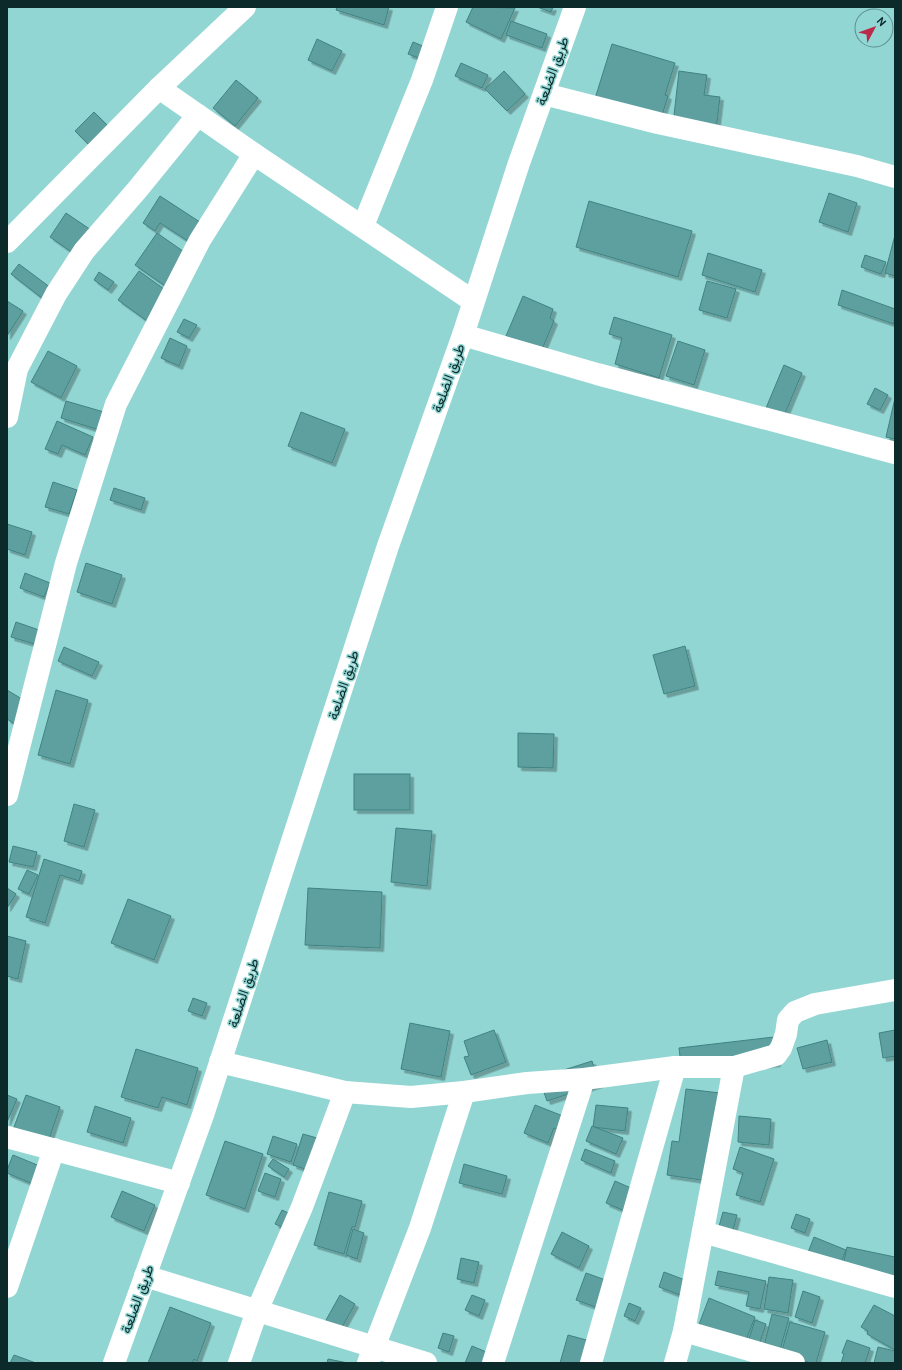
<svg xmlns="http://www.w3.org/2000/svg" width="902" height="1370" font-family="Cabin,Vazirmatn,sans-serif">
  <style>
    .building { fill: #5da09f; stroke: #3f8382; filter: url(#shadow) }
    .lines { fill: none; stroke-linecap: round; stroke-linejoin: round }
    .minor { stroke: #fff; stroke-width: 22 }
    .major { stroke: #fff; stroke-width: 22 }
    .labels { text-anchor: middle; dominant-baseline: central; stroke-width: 3; stroke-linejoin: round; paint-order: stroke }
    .street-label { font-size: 14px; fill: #0d2a2a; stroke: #92d6d4 }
  </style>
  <defs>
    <filter id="shadow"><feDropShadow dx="3.5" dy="3.5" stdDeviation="0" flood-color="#0004"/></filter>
  </defs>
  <rect width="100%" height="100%" fill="#92d6d4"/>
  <g class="building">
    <polygon points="337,7 389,7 384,25 336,10"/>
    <polygon points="473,7 515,8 501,39 466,22"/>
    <polygon points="537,7 553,7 551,12"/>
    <polygon points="511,21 547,34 542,48 506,35"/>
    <polygon points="317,39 342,51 332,71 308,60"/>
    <polygon points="413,42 433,50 429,62 408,54"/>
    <polygon points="612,44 675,63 665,95 668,96 659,125 593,105"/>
    <polygon points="461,63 488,75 482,88 455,76"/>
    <polygon points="504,71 525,94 507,111 485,89"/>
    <polygon points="679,71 707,75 704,95 720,97 716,130 673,124"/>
    <polygon points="236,80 258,98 235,126 213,108"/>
    <polygon points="94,112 113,131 94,150 75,131"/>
    <polygon points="829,193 857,203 848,232 819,222"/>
    <polygon points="160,196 203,224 191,243 160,223 155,231 143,223"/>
    <polygon points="589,201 692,231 678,277 576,247"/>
    <polygon points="66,213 100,236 83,260 50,237"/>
    <polygon points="157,233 190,256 168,288 135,265"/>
    <polygon points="895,235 895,276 885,273"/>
    <polygon points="708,253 762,270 755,292 702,275"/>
    <polygon points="865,255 886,262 881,274 861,267"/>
    <polygon points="19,264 51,288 43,299 11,274"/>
    <polygon points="139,271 171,294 150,323 118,300"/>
    <polygon points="99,272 114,282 108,290 94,280"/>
    <polygon points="707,281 736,289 727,318 699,310"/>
    <polygon points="842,290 895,309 894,324 838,305"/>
    <polygon points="523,296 553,309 550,318 554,321 541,352 506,336"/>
    <polygon points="7,301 23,311 7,336"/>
    <polygon points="614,317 672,335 659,378 615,364 622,338 609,334"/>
    <polygon points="184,319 197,325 189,338 177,332"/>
    <polygon points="170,338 187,346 179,366 161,358"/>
    <polygon points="678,341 705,350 694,385 666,376"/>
    <polygon points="48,351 77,366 61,398 31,382"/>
    <polygon points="784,365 802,373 784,416 766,408"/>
    <polygon points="875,388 888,395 880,410 867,404"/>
    <polygon points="895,398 895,439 886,437"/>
    <polygon points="66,401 104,412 99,430 61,418"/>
    <polygon points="301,412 345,429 332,463 288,446"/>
    <polygon points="57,421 93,437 85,455 62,445 58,454 45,449"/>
    <polygon points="53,482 77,490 69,514 45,507"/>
    <polygon points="114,488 145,498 141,510 110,500"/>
    <polygon points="7,524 32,532 25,555 7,549"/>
    <polygon points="86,563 122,575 112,604 77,592"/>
    <polygon points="25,573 50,583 44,597 20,588"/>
    <polygon points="16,622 42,631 38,645 11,637"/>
    <polygon points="685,646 695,686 664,694 653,655"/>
    <polygon points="64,647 99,662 92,676 58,661"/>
    <polygon points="7,690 27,702 15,724 7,719"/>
    <polygon points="56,690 88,700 70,764 38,755"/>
    <polygon points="518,733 554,734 553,768 518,767"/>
    <rect x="354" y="774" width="56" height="36"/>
    <polygon points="74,804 95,810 84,847 64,841"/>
    <polygon points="396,828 432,831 427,886 391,882"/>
    <polygon points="13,846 37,852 33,867 9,862"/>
    <polygon points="44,859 82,871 79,881 60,875 45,923 26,917"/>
    <polygon points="27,870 38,875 29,894 18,889"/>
    <polygon points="7,888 16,894 7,908"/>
    <polygon points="308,888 382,892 380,948 305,945"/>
    <polygon points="128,899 171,916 154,960 111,943"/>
    <polygon points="7,936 26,941 18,979 7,976"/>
    <polygon points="193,998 207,1003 202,1016 188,1011"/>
    <polygon points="410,1023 450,1031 441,1077 401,1069"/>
    <polygon points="494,1030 506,1062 471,1075 464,1057 469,1056 464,1041"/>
    <polygon points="895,1030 895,1056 883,1058 879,1033"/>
    <polygon points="774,1037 777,1063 682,1073 679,1048"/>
    <polygon points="827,1040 832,1062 803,1069 797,1048"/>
    <polygon points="136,1049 198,1068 187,1105 162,1097 158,1108 121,1097"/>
    <polygon points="592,1061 599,1084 547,1101 539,1078"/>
    <polygon points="686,1089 720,1093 708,1181 667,1175 672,1141 679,1142"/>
    <polygon points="7,1095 17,1099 7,1122"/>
    <polygon points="26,1095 60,1107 46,1148 11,1135"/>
    <polygon points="535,1105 573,1120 568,1134 554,1128 548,1143 524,1133"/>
    <polygon points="596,1105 628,1108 625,1131 593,1127"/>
    <polygon points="95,1106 131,1118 123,1143 87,1132"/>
    <polygon points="739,1116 771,1119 769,1145 738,1142"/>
    <polygon points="592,1126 623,1138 616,1154 586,1141"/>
    <polygon points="303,1134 324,1140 314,1172 293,1165"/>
    <polygon points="273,1136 297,1144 291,1162 267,1154"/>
    <polygon points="225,1141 263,1154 245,1209 206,1195"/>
    <polygon points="740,1147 774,1159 760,1202 736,1195 743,1173 733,1169"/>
    <polygon points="585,1149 615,1161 611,1173 581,1160"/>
    <polygon points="13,1155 47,1169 40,1187 7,1173 7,1170"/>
    <polygon points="273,1159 289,1169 284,1177 268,1166"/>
    <polygon points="464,1164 507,1176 502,1194 459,1183"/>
    <polygon points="265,1173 281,1179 275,1197 258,1191"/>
    <polygon points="615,1181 640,1192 632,1214 606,1203"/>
    <polygon points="122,1191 155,1205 144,1231 111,1217"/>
    <polygon points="329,1192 362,1201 355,1227 352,1227 344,1254 314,1245"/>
    <polygon points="282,1210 295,1216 289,1230 275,1224"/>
    <polygon points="723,1212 737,1215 733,1230 716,1237"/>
    <polygon points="796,1214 810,1219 805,1233 791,1228"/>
    <polygon points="353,1229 364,1233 357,1259 346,1255"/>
    <polygon points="562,1232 589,1246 579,1268 551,1254"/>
    <polygon points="814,1237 846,1250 837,1273 805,1260"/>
    <polygon points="847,1247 895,1257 895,1275 893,1285 841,1275"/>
    <polygon points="461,1258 479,1262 474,1283 457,1279"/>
    <polygon points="718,1271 766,1281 760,1309 746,1306 749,1292 715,1285"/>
    <polygon points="664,1272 685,1280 680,1295 659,1287"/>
    <polygon points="586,1273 614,1283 604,1310 576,1300"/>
    <polygon points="769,1277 793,1280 788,1313 764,1309"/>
    <polygon points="803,1291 820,1297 812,1323 795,1317"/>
    <polygon points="340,1295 355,1304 336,1338 321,1329"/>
    <polygon points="472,1295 485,1300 479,1316 465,1310"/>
    <polygon points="709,1298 755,1317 741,1353 695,1335"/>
    <polygon points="629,1303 641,1308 635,1321 624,1316"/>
    <polygon points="874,1305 895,1316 895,1350 867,1334 868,1331 861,1327"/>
    <polygon points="170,1307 211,1323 197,1361 194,1359 192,1363 148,1363"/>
    <polygon points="772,1314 789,1318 780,1350 764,1346"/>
    <polygon points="755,1320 766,1324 757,1351 746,1348"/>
    <polygon points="790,1322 825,1332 816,1363 810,1363 781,1354"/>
    <polygon points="443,1333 454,1336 449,1352 438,1348"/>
    <polygon points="568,1335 590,1341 584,1363 560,1363"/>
    <polygon points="847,1340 870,1348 865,1363 841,1363 844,1354 842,1353"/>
    <polygon points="472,1346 496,1356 494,1363 465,1363"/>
    <polygon points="878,1347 895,1351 895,1363 874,1363"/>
    <polygon points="14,1355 36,1363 10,1363"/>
    <polygon points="328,1359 348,1363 327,1363"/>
  </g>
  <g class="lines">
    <g class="minor">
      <polyline points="159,88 254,154 473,301"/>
      <polyline points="544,94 658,123 857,166 895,177"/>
      <polyline points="363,226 422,80 447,7"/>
      <polyline points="7,242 159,88 245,7"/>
      <polyline points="463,335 597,374 895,453"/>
      <polyline points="7,417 17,369 56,294 84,251 137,190 198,115"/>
      <polyline points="7,795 66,563 116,404 200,240 254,154"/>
      <polyline points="220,1062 345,1092 411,1097 464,1092 527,1083 584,1079 675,1067 734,1067 776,1055 781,1048 786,1034 788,1020 795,1012 815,1004 895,990"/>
      <polyline points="7,1137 179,1183"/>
      <polyline points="703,1232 895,1287"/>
      <polyline points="145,1276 426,1363"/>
      <polyline points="7,1287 54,1149"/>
      <polyline points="684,1331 794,1363"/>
      <polyline points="239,1363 257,1311 302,1207 345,1092"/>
      <polyline points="368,1363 420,1228 464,1092"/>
      <polyline points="493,1363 584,1079"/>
      <polyline points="591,1363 675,1067"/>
      <polyline points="675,1363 684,1331 734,1067"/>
    </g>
    <polyline class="major" points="114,1363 203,1115 388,546 463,335 519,163 575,7"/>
  </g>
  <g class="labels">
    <g class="street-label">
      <text transform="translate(552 71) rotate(-70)">طريق الضلعة</text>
      <text transform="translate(448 378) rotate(-70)">طريق الضلعة</text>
      <text transform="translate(343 685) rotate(-72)">طريق الضلعة</text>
      <text transform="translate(243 993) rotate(-72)">طريق الضلعة</text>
      <text transform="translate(137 1299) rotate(-70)">طريق الضلعة</text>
    </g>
  </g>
  <rect width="902" height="1370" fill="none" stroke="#0d2a2a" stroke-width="16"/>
  <g transform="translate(874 28) rotate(49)"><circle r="19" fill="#92d6d4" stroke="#5d9190"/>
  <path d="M0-3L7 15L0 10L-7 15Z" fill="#ba2949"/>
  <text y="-6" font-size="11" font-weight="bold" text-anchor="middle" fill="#0d2a2a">N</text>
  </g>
</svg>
